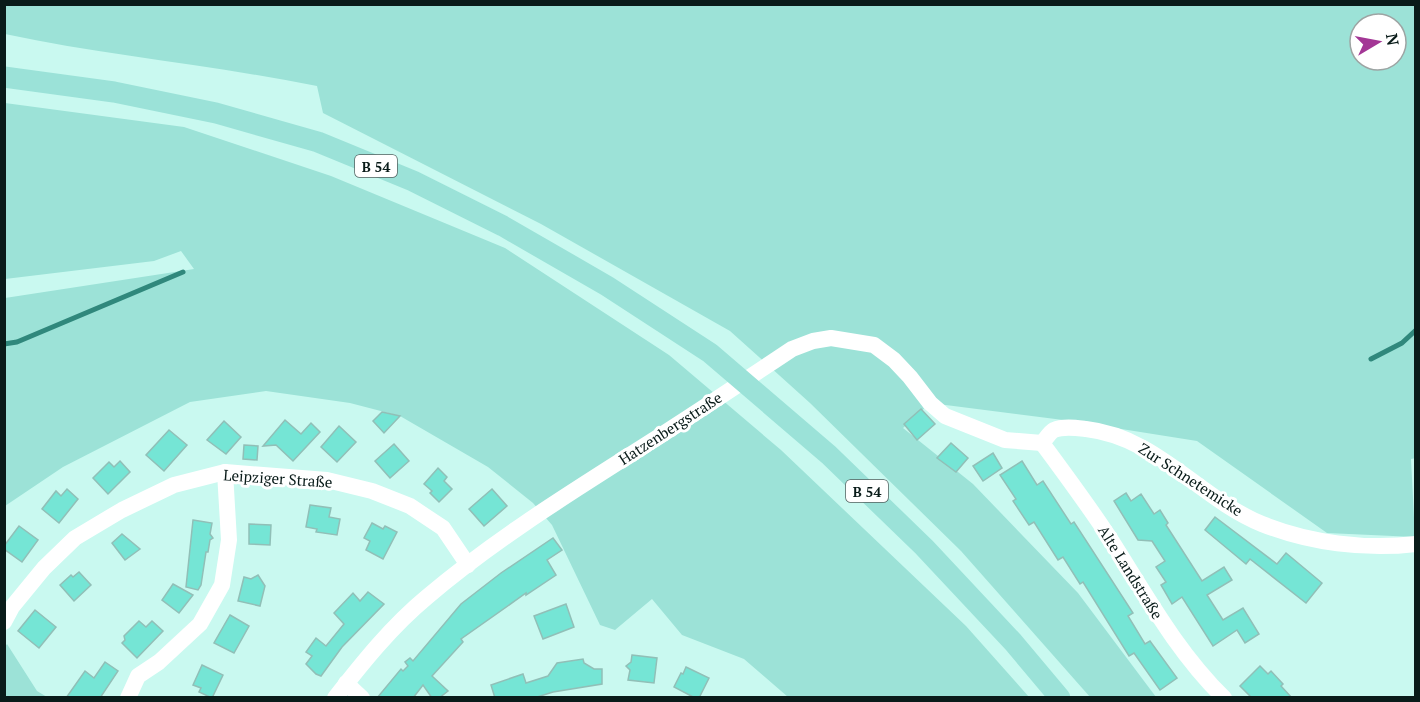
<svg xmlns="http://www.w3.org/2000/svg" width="1420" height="702" font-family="'PT Serif',serif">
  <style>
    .green { fill: #9ce2d7; fill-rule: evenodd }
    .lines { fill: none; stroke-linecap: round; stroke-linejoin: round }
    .stream { stroke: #30887c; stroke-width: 5 }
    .building { fill: #75e5d5; stroke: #91bfb7; stroke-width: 1.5 }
    .minor { stroke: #fff; stroke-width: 16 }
    .major { stroke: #9be2d8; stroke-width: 21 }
    .labels { text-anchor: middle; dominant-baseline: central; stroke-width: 6; stroke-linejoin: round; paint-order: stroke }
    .shield { fill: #fff; stroke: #535f5e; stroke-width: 1.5 }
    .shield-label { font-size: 14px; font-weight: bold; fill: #091b19 }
    .street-label { font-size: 15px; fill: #091b19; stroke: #fff }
  </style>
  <rect width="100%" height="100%" fill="#c9f9f0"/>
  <g class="green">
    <path d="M5,4L1415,5L1416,458L1411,459L1415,537L1327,533L1197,441L1071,421L930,403L903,428L973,484L1078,593L1156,697H1090L961,551L810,403L730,331L541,224L323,113L317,86C213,65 108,56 5,34ZM1360,24H1396V60H1360Z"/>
    <polygon points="5,103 184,127 331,176 505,248 669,355 781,450 966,626 1029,697 788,697 744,659 682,635 652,599 615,630 600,625 552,525 533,503 488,467 400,416 350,403 266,391 190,402 63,467 5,506 5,298 194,269 181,251 154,261 5,279"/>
    <polygon points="7,644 37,691 47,697 5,697 4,648"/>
  </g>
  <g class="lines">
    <g class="stream">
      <polyline points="4,344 17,342 183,272"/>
      <polyline points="1371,359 1402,343 1416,330"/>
    </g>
  </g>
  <g class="building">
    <polygon points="921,409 935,424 917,440 904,424"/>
    <polygon points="382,412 400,416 384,433 373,421"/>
    <polygon points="285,420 301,434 311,423 320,432 293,461 276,445 263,446"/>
    <polygon points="224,421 241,437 226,454 207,440"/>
    <polygon points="339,426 356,442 337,462 321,447"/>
    <polygon points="169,430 187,445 164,471 146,455"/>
    <polygon points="951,443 968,458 956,472 937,458"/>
    <polygon points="394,444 409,461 390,478 375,461"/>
    <polygon points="244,445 258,446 257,460 243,459"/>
    <polygon points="993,453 1002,468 983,481 973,466"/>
    <polygon points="120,461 130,472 108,494 93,478 109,462 114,467"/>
    <polygon points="1022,461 1037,485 1043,481 1071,524 1074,522 1133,613 1128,616 1145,644 1150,641 1177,678 1160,690 1134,653 1129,656 1083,582 1080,584 1063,557 1058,560 1034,522 1029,525 1013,501 1016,499 1000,475"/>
    <polygon points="438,468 447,477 444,481 452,489 439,502 430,493 432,491 424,484"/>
    <polygon points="67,489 78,499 59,523 42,509 56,491 61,496"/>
    <polygon points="492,489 507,506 484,526 469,509"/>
    <polygon points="1126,493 1131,501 1141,494 1154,514 1160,510 1168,523 1166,525 1202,581 1224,567 1232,580 1207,595 1223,620 1243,608 1259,634 1245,643 1237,630 1213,646 1182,597 1172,604 1161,585 1166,582 1156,567 1165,561 1152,541 1138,540 1114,501"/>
    <polygon points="310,505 331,508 329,517 340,519 337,535 316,532 317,529 306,527"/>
    <polygon points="1215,517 1277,564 1286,553 1322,583 1306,603 1250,559 1246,564 1205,530"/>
    <polygon points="193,520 212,523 210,534 213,538 210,540 208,552 206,552 201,585 198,590 186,587"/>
    <polygon points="372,523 383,529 385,526 397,532 383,559 366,550 370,541 364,538"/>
    <polygon points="249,524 271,525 270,545 249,544"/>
    <polygon points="19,526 38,540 22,562 4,549 4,546"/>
    <polygon points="122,534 140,549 125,560 112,543"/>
    <polygon points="553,538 562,550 547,560 556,575 526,595 526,593 461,639 463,642 432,676 448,691 439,698 432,698 423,685 413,698 377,698 401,669 403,671 408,666 405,662 410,658 413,661 461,604 501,573"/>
    <polygon points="79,572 91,585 74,601 60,585 71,575 73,577"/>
    <polygon points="258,575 265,586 260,606 238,601 244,577 251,579"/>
    <polygon points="173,584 193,595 179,613 162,600"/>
    <polygon points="368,592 384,604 342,647 321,676 316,674 306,664 312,656 306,652 316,638 326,646 344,624 334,613 353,593 360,601"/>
    <polygon points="566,604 574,627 543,639 534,616"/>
    <polygon points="35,610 56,627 39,648 18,631"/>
    <polygon points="230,615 249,626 234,653 214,643"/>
    <polygon points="139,621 146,627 152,621 163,631 137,658 122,643 125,640 124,636"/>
    <polygon points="632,655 657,658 654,683 628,680 630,670 626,666 631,662"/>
    <polygon points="583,659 584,663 594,669 602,669 602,684 553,692 534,698 495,698 491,685 523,674 526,683 548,676 557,663"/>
    <polygon points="105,662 118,671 100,698 66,698 85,671 94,678"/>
    <polygon points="202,665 223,675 212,698 199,692 201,688 193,685"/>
    <polygon points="1260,666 1268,674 1271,671 1283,684 1281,686 1292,698 1252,698 1240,686"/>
    <polygon points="686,667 709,678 699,698 695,698 674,687 681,673 683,674"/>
  </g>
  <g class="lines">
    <g class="minor">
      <path d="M1042,443C1045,440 1050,432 1054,430C1063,426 1077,428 1086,429C1157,437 1199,498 1262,524C1309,543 1365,550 1416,544"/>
      <path d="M1042,443C1065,474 1088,505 1109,537C1145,593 1176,651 1224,698"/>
      <polyline points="4,622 12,607 44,568 75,538 122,510 174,485 225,472 327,480 372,491 410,506 443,528 468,565"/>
      <polyline points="346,683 362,698"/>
      <polyline points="128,698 138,676 159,662 200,624 222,585 229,540 225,472"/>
      <path d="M335,698C363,662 392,626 427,597C501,534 585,484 666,432C708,405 750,377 792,349L813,341L831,338L874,345L894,360L910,377L930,403L945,416L1005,440L1042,443"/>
    </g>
    <polyline class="major" points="4,77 114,92 216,113 318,142 413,181 503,226 607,286 710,353 829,455 924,547 1013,642 1060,698"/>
  </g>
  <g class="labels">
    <g class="shield">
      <rect x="355" y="155" width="42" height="22" rx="4.5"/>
      <rect x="846" y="480" width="42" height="22" rx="4.5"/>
    </g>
    <g class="shield-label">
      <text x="376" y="166">B 54</text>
      <text x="867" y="491">B 54</text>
    </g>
    <g class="street-label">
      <text transform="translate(670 428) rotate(-33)">Hatzenbergstraße</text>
      <text transform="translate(278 478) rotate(4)">Leipziger Straße</text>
      <text transform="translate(1191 479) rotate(33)">Zur Schnetemicke</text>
      <text transform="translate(1131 572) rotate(58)">Alte Landstraße</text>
    </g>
  </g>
  <rect width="1420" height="702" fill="none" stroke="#091b19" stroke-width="12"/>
  <g transform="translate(1378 42) rotate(80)"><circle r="28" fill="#ffffff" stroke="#9da4a3" stroke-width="1.5"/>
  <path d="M0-4.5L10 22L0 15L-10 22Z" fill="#a33695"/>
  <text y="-9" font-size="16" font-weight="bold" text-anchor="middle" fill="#091b19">N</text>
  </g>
</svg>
